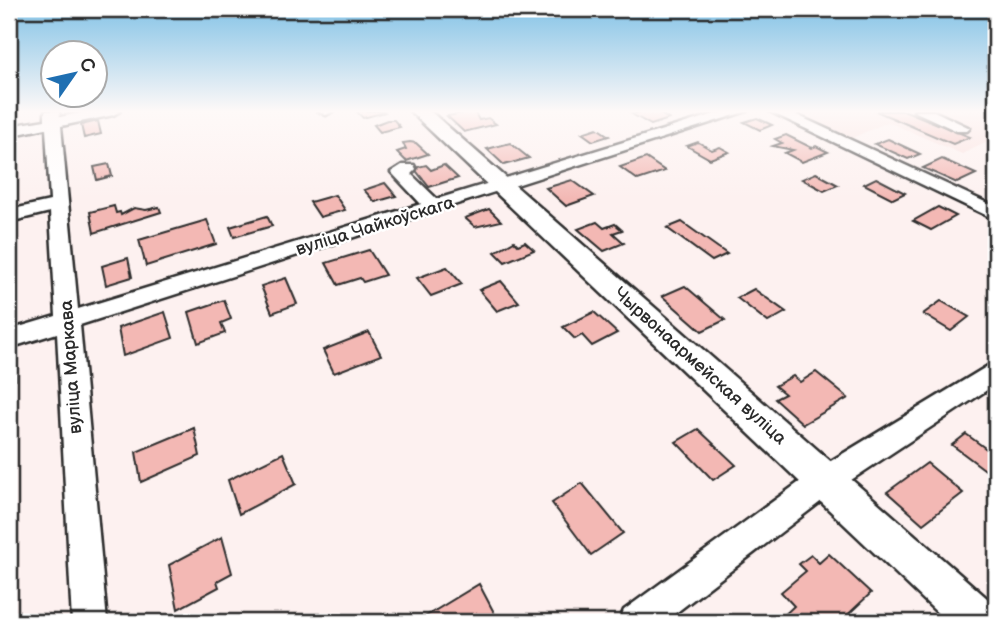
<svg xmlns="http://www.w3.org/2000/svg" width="1005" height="631" font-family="'Balsamiq Sans',sans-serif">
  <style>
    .built { fill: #fae0de }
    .building { fill: #f3b8b4; stroke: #2b2b2b; stroke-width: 2 }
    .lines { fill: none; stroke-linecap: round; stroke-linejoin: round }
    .minor-casing { stroke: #2b2b2b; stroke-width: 5 }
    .major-casing { stroke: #2b2b2b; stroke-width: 5 }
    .minor { fill: #fff; fill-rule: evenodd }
    .major { fill: #fff; fill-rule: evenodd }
    .labels { text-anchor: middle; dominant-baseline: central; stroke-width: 5; stroke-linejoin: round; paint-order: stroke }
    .street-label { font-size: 18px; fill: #2b2b2b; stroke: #fff }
  </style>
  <rect width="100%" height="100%" fill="#fdf1f0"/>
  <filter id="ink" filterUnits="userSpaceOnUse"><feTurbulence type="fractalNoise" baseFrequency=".0143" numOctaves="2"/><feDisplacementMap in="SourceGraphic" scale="14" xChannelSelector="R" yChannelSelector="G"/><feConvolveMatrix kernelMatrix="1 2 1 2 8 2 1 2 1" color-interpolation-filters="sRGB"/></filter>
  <g filter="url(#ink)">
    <polygon class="built" points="793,111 996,111 996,138 962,154 888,122 852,138"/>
    <g class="building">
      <polygon points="356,111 384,111 385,112 363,118"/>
      <polygon points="474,111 479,120 488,118 496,124 464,132 447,116"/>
      <polygon points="643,111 661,111 666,114 662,115 669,119 651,125 632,114"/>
      <polygon points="876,111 906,111 970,137 953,144"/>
      <polygon points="757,118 772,125 760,130 744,122"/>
      <polygon points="387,120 394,120 400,127 380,132 374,125"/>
      <polygon points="98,121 101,134 84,138 81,125"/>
      <polygon points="597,128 609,136 593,141 582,133"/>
      <polygon points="786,135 812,148 816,146 828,152 802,162 785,153 793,150 773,146 782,143 775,139"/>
      <polygon points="888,139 920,154 908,159 875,144"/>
      <polygon points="410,142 416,143 428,154 406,161 397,152 406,149 403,143"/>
      <polygon points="698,142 712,150 720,147 729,152 710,159 687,146"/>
      <polygon points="510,143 529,158 504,165 487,149"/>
      <polygon points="646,158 665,171 638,180 620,167"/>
      <polygon points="942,159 976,174 957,183 923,168"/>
      <polygon points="109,164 112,176 97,180 94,167"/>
      <polygon points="426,165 431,170 444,165 458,178 429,187 414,168"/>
      <polygon points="816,173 838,185 824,191 802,179"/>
      <polygon points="876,178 905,193 893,199 864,184"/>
      <polygon points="9,180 9,182 16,181 15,201 9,202"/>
      <polygon points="572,180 594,196 566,206 546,188"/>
      <polygon points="385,183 396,196 375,202 364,190"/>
      <polygon points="335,195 345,210 320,217 310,202"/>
      <polygon points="114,206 116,213 120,212 121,215 134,208 146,210 159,207 161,212 94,233 90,212"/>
      <polygon points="938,207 956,216 931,230 913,221"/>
      <polygon points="489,209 501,221 475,227 465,218"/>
      <polygon points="267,216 272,226 234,237 230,227"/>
      <polygon points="14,219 14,260 9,262 9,220"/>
      <polygon points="207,220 216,244 146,266 139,240"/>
      <polygon points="597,222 604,228 615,224 622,230 613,233 624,243 604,251 578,229"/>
      <polygon points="682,222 727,254 712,261 667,228"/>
      <polygon points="514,241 518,245 525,242 534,250 505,262 495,252"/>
      <polygon points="369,250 385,275 363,282 360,278 338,285 326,263"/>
      <polygon points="128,258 132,277 106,285 102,266"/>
      <polygon points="447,267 462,284 431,296 417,278"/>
      <polygon points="286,278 297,304 272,313 261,286"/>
      <polygon points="501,281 519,302 497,311 479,290"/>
      <polygon points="685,286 725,320 702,331 662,296"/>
      <polygon points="754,289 786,312 768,322 737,298"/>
      <polygon points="224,300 231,319 221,323 225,333 198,343 189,312"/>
      <polygon points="941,301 969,317 951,331 923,314"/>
      <polygon points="165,312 173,338 123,356 118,328"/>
      <polygon points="594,312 617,333 592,346 582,335 575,339 563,327"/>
      <polygon points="369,332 381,355 334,373 323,350"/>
      <polygon points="16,364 16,380 9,382 9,367"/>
      <polygon points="816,372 848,398 803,424 775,399 785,394 775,386 793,376 800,382"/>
      <polygon points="194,428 200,456 141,482 136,452"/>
      <polygon points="698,429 736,465 713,480 676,442"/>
      <polygon points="966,434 996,456 996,478 952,445"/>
      <polygon points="12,444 13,486 9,488 9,445"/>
      <polygon points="283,453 296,484 239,514 228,480"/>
      <polygon points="927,463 963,493 923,524 887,492"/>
      <polygon points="582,483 623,533 591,555 552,503"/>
      <polygon points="222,537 232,573 217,581 219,587 178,609 169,565"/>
      <polygon points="829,554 871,593 840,622 783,622 780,619 794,606 781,592 806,571 799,564 811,555 819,563"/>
      <polygon points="479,584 499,622 418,622 418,621"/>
    </g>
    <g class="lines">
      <g class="minor-casing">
        <g id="minor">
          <polygon points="45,111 59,111 60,117 90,111 120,111 113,115 61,126 78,309 421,204 391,172 402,165 414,165 416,169 411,174 437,199 725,111 747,111 80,325 107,622 72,622 57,333 9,348 9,330 56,316 50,212 9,222 9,210 50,201 46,128 9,136 9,126 45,120"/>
          <polygon points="318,111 333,111 326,115"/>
          <polygon points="769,111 788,111 996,207 996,220"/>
          <polygon points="914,111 934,111 970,128 967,131 957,131"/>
          <polygon points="996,361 996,384 836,490 664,622 619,622 624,610 816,470"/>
        </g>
      </g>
      <g class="major-casing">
        <polygon id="major" points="410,111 430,111 996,606 996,622 947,622"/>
      </g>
      <use href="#minor" class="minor"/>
      <use href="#major" class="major"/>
    </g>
  </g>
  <linearGradient id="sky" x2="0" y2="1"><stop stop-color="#80c1e6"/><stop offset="0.56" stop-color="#fef9f8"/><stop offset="1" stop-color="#fef9f8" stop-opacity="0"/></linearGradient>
  <rect width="1005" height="199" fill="url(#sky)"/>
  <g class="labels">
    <g class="street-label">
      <text transform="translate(375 226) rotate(-17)">вуліца Чайкоўскага</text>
      <text transform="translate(700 366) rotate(42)">Чырвонаармейская вуліца</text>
      <text transform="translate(71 367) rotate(-94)">вуліца Маркава</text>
    </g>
  </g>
  <rect width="1005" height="631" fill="none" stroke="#fff" stroke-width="35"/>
  <rect x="18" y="18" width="970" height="596" fill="none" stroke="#2b2b2b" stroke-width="2.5" filter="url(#ink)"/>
  <g transform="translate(74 74) rotate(56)"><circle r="33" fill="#ffffff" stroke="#aaaaaa" stroke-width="2"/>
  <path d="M0-5L12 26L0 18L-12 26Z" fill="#1f6fb2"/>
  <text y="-10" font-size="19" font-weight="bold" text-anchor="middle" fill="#2b2b2b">С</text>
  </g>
</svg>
